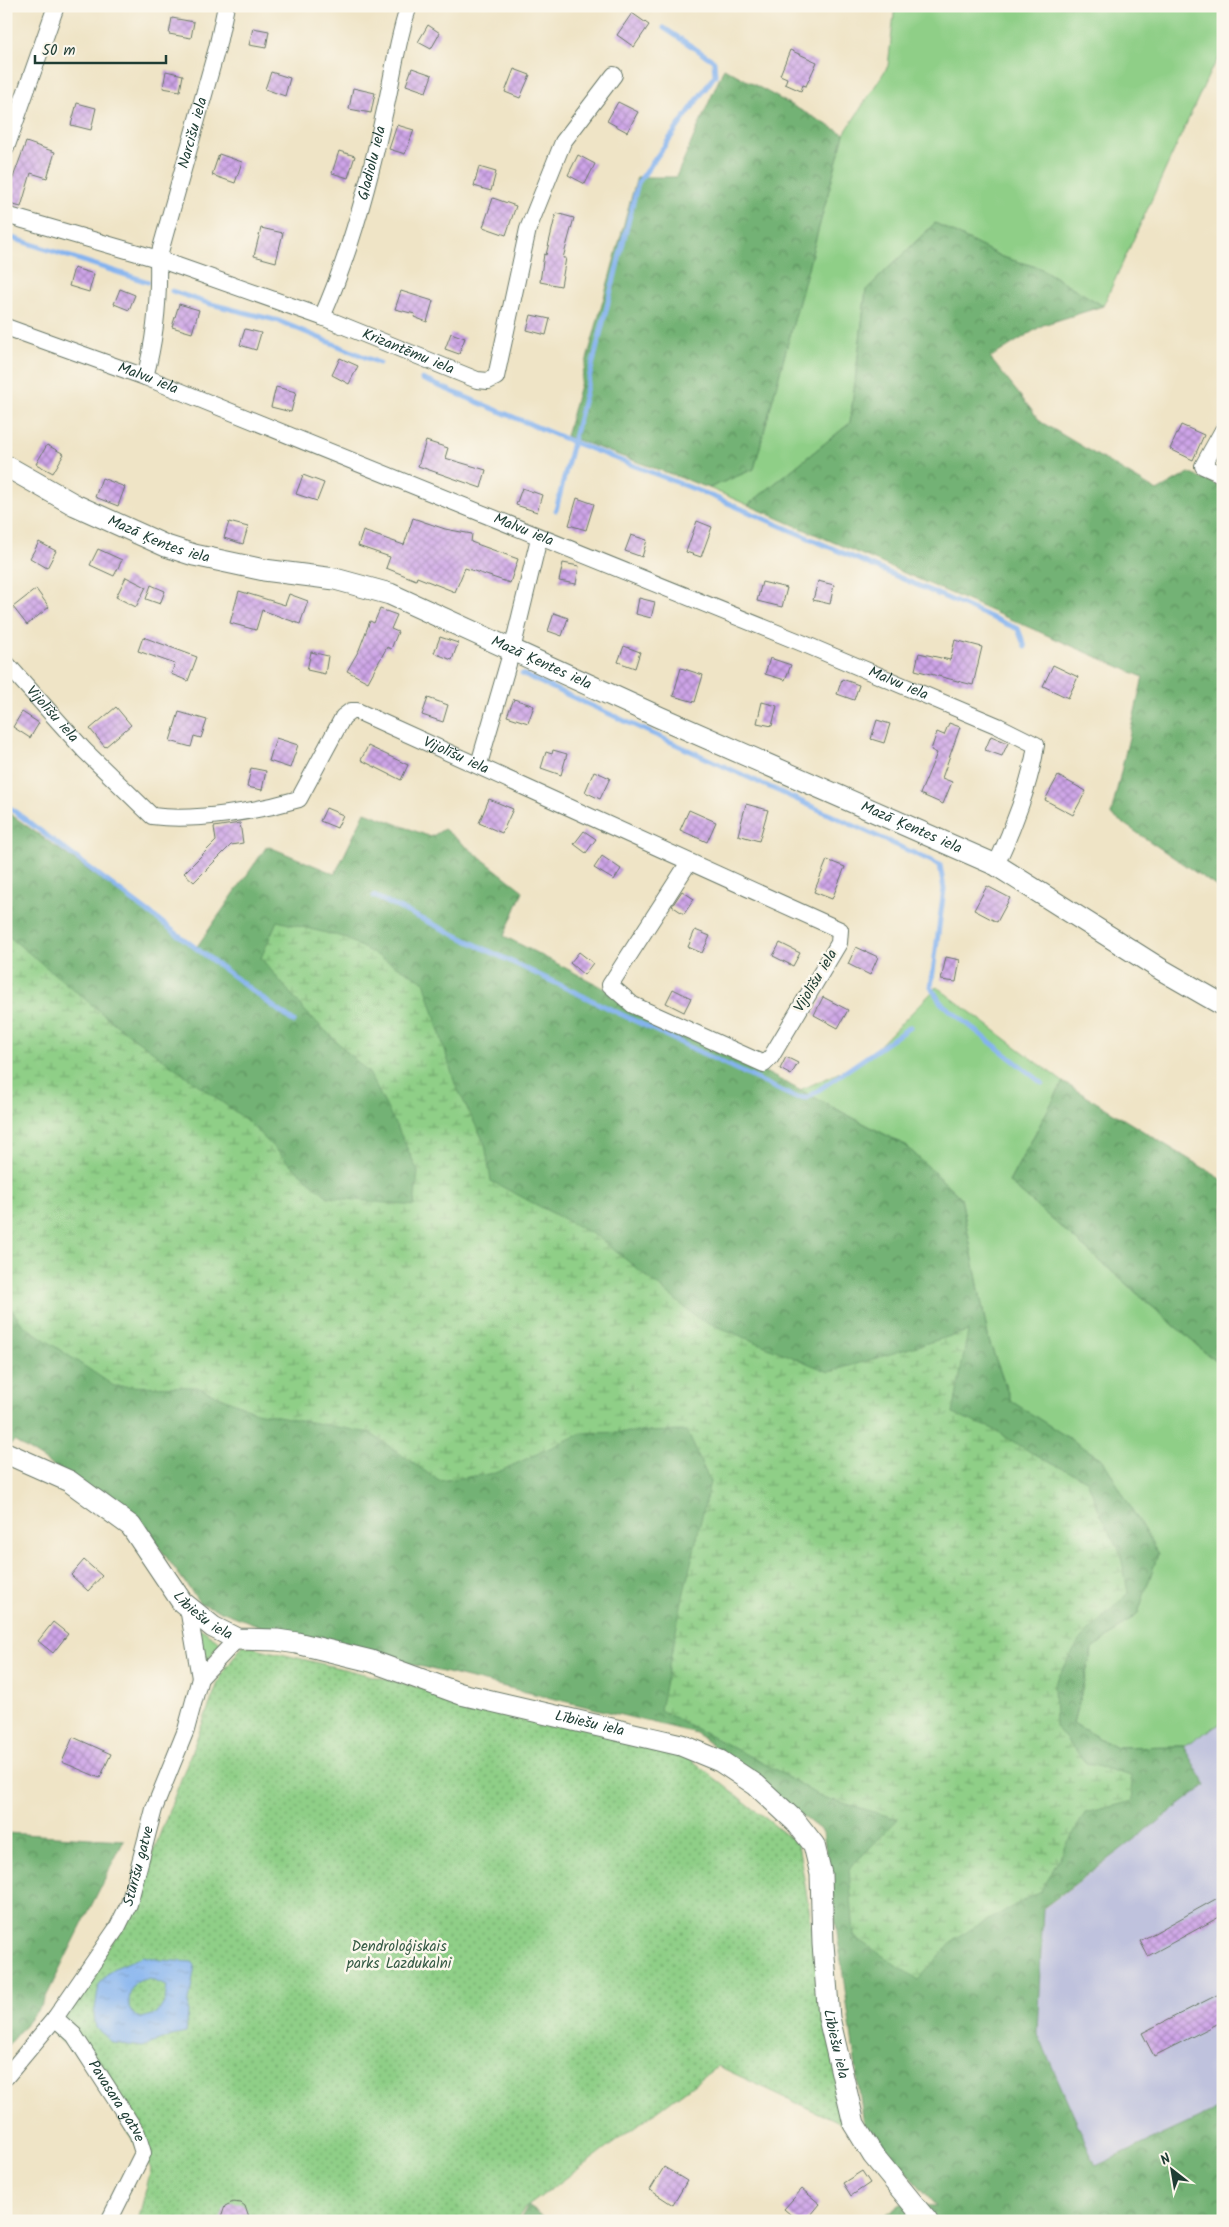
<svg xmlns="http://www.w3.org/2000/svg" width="1229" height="2227" font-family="Kalam,sans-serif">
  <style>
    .industrial { fill: #bfc2dd }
    .grass { fill: #8fcf87; stroke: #57865e }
    .forest { fill: url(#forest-crowns); stroke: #497854 }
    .wetland { fill: url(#wetland-marsh); stroke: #57865e }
    .park { fill: url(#park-dots); stroke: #57865e }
    .water { fill: url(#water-ripples); stroke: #527892; fill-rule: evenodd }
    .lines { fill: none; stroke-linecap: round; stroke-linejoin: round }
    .stream { stroke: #84b3ef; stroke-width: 5 }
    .building { fill: url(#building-cross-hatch) }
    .minor-casing { stroke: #687767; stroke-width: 18 }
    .tertiary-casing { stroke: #687767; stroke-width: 23 }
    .minor { stroke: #fff; stroke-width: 16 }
    .tertiary { stroke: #fff; stroke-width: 21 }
    .labels { text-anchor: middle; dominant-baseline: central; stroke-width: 5; stroke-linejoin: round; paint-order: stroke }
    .street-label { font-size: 15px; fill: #1f3d34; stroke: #fbf7ec }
    .park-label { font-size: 15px; fill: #355a45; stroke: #fbf7ec }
  </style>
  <defs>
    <pattern id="forest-crowns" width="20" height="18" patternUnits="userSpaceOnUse" patternTransform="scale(1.25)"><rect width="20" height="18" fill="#73b274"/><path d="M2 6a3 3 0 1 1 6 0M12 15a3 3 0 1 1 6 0" fill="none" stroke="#5e9260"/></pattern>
    <pattern id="wetland-marsh" width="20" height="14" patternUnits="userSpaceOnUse" patternTransform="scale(1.25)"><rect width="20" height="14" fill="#8fcf87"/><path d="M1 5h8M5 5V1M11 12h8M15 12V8" fill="none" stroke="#74a96f"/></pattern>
    <pattern id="park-dots" width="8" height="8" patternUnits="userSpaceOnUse" patternTransform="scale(1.25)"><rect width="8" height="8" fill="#8fcf87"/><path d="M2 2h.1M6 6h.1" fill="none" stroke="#74a96f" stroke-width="1.8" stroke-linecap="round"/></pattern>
    <pattern id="water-ripples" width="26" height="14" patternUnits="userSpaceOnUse" patternTransform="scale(1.25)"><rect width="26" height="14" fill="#84b3ef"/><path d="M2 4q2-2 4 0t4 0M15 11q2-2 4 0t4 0" fill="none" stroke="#6b93c2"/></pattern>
    <pattern id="building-cross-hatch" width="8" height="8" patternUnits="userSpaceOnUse" patternTransform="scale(1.25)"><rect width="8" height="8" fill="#cea4e8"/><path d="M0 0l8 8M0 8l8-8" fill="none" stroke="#a787bd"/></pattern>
  </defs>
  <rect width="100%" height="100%" fill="#fbf7ec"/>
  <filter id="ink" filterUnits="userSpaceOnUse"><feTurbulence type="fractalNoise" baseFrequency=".02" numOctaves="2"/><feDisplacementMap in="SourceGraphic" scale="10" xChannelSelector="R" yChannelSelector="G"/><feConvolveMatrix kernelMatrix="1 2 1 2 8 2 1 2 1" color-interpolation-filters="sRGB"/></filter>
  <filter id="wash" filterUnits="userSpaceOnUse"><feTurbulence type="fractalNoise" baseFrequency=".0096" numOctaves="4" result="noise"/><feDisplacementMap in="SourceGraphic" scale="20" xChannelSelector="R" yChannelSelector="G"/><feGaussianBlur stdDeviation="1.12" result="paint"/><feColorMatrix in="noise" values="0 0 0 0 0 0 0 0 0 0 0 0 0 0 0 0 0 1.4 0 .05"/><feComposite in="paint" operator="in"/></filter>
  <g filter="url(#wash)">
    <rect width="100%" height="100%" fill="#efe4c6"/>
    <polygon class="industrial" points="1223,1722 1223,2107 1096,2166 1037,2032 1043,1909 1206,1785 1183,1746"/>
    <g class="grass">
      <polygon points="895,6 1223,6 1223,52 1210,72 1103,306 1040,268 1002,257 935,223 866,290 850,423 748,505 709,488 754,469 844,134 888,66"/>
      <polygon points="937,987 1063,1082 1009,1182 1223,1368 1223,1722 1183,1746 1114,1747 1073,1723 1092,1650 1138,1613 1103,1460 1011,1402 989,1341 961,1198 905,1145 800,1090 863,1062"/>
      <polygon points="196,1628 203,1630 220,1642 205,1665"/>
    </g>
    <g class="forest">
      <polygon points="724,68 844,134 754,469 709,488 566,436 637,177 676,177"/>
      <polygon points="935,223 1002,257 1040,268 1103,306 1043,325 990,358 1041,422 1157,491 1189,473 1223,487 1223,891 1111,815 1143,677 748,505 850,423 866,290"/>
      <polygon points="6,811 196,948 267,846 335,874 365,812 431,837 444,829 523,891 504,936 905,1145 961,1198 989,1341 1011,1401 1103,1460 1158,1554 1138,1613 1092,1650 1073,1723 1114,1747 1183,1746 1206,1785 1043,1908 1037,2032 1096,2166 1223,2107 1223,2221 877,2221 901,2204 937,2206 864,2125 823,1832 696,1733 273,1631 200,1603 139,1520 14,1441 6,1450"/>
      <polygon points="1063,1082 1223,1180 1223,1368 1009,1182"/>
      <polygon points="6,1833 124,1840 42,2005 6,2047"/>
      <polygon points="528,2206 550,2221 519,2221"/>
    </g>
    <polygon class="wetland" points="277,921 343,937 424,981 455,1084 485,1144 491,1181 598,1237 699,1319 829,1372 968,1331 953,1414 991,1428 1042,1459 1087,1480 1103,1521 1120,1551 1128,1593 1079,1641 1054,1685 1055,1726 1086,1763 1131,1776 1133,1801 1085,1813 1041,1891 955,1938 918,1980 854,1936 849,1869 898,1819 819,1796 778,1771 660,1710 682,1601 710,1482 687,1431 582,1433 496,1473 439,1481 370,1433 256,1412 197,1387 114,1386 23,1325 6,1302 6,934 115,1024 245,1119 288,1162 328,1197 414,1206 418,1172 402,1137 369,1073 305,1011 261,958"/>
    <polygon class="park" points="243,1645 678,1749 798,1844 846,2126 718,2066 524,2209 516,2221 138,2221 151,2169 85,2063 52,2033 127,1920 221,1675"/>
    <path class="water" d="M143,1956L160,1960L192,1962L195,1965L189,2002L186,2033L172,2036L143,2047L113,2043L96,2028L94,2015L99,1985L107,1974L115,1968ZM149,1979L167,1986L165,2001L157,2014L140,2018L133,2014L129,2007C129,1991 131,1980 149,1979Z"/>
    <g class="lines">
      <g class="stream">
        <polyline points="664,28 714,61 715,75 638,183 573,442 707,494 1018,629 1025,647"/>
        <polyline points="6,236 148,282"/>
        <polyline points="172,291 207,303 279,321 379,363"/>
        <polyline points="422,379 573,442 556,510"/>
        <polyline points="522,674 940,865 944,889 931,987 941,1003 1042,1083"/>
        <polyline points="6,805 294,1022"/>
        <polyline points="374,896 794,1097 807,1098 910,1027"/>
      </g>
    </g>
    <g id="blocks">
      <g class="building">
        <polygon points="632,13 649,25 634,47 617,35"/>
        <polygon points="172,18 194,22 191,38 169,34"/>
        <polygon points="428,25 440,33 431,49 418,42"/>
        <polygon points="253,28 269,31 266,48 249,45"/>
        <polygon points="790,50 817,62 806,86 803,85 801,91 785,84 787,78 780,75"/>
        <polygon points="412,68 432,75 426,92 406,85"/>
        <polygon points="514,69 530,75 520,98 505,92"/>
        <polygon points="166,71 183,75 180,91 163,88"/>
        <polygon points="271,72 290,78 285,96 265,89"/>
        <polygon points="353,88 375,93 371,113 349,109"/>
        <polygon points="618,102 638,112 627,132 607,121"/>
        <polygon points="77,103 96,108 91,130 71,125"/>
        <polygon points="397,125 414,130 405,154 389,149"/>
        <polygon points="26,142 55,152 47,178 31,173 21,207 6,203 6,197"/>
        <polygon points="339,151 355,156 348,178 332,173"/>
        <polygon points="219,154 242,162 235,183 212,175"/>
        <polygon points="578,155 595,164 585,184 568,175"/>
        <polygon points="479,167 496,172 491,191 474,186"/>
        <polygon points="493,198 516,206 506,235 483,227"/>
        <polygon points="556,213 574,218 563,258 566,258 561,286 540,282 544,254 546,255"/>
        <polygon points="261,228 283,233 276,262 254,256"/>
        <polygon points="74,268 94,274 89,292 69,286"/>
        <polygon points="120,289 135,295 129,310 114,304"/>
        <polygon points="401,291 433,301 427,322 414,317 415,314 395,309"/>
        <polygon points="179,304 199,310 192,333 172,327"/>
        <polygon points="531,315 550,319 546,335 527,330"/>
        <polygon points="245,329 261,333 256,350 240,345"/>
        <polygon points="451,333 465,338 459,354 445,349"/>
        <polygon points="340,358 358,366 349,384 332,375"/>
        <polygon points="276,387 296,392 291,412 271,407"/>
        <polygon points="1181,425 1204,435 1193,460 1170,449"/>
        <polygon points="426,441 448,448 445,458 486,470 481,488 418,466"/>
        <polygon points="47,445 64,454 53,473 36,464"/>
        <polygon points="303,475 324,483 317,501 296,494"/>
        <polygon points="102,478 125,487 118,506 95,497"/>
        <polygon points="522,488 542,495 537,512 516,505"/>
        <polygon points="577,498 594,504 586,530 569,525"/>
        <polygon points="413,518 445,529 472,534 471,542 518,559 510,583 465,568 455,592 417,577 416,580 386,568 390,557 358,546 363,531 404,545"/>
        <polygon points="697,521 712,527 701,557 686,552"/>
        <polygon points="229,522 248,527 243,544 224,538"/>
        <polygon points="631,535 647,540 642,557 625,551"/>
        <polygon points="39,542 56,551 47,568 30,558"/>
        <polygon points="98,549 122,560 114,576 90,565"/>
        <polygon points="563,563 579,566 576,584 559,581"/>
        <polygon points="126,577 146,587 136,607 116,597"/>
        <polygon points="818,581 834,585 830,604 813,600"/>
        <polygon points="762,582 787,588 782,607 757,601"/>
        <polygon points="151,585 165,591 160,604 146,599"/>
        <polygon points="36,589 49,607 27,625 13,607"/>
        <polygon points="239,591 285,605 289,594 308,601 300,624 262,610 256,630 230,623"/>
        <polygon points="639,598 655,602 651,618 636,614"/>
        <polygon points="380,609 397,615 391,629 398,632 391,649 387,647 368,682 347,671 359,650 370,621 374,623"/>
        <polygon points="554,613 568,618 562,636 548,631"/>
        <polygon points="143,637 197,657 188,681 171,674 175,664 138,651"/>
        <polygon points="440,637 458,643 452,660 434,653"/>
        <polygon points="955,640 982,647 973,685 915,670 919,653 950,660"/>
        <polygon points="624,646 640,652 635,668 618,662"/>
        <polygon points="311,652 328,656 325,674 307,670"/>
        <polygon points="770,658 791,665 785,680 765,674"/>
        <polygon points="1053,665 1078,677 1068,698 1043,686"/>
        <polygon points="681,668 703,675 695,702 673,696"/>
        <polygon points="842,679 859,685 854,700 837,694"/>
        <polygon points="428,698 448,705 443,722 422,715"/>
        <polygon points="514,699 534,706 528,723 507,716"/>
        <polygon points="762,702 777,706 772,726 757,723"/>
        <polygon points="116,707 131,725 105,747 90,729"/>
        <polygon points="22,712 39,723 30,738 13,727"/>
        <polygon points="179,712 207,720 201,738 194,736 191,747 170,741"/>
        <polygon points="877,720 890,724 884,743 871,739"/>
        <polygon points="949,723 960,727 942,778 952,782 943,804 920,794 937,753 931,750 937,732 944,735"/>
        <polygon points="991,736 1008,743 1002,756 985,750"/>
        <polygon points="276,738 298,745 290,768 269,761"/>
        <polygon points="368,746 408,765 401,780 361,760"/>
        <polygon points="553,750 567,754 561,775 541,768 546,752 552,754"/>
        <polygon points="251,768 266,771 262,790 247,787"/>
        <polygon points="594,771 610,778 600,799 585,792"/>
        <polygon points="1058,776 1086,791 1073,815 1045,800"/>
        <polygon points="489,799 513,809 502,833 479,823"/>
        <polygon points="746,804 768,810 759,841 738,835"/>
        <polygon points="326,808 343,815 337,828 320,821"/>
        <polygon points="689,810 716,822 707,842 680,830"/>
        <polygon points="240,823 243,843 231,845 194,882 184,873 216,841 214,827"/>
        <polygon points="584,831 596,839 586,853 574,844"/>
        <polygon points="602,856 621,869 614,880 594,868"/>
        <polygon points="827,860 845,867 832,899 814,892"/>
        <polygon points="987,886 1010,898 997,922 974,910"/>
        <polygon points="682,891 694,899 684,914 672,906"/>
        <polygon points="695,930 710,936 702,953 688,947"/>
        <polygon points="780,943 800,953 793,966 773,956"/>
        <polygon points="856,947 878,957 870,975 848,964"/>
        <polygon points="579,952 593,963 584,975 570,963"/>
        <polygon points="946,957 960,960 956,982 941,980"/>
        <polygon points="673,989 691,998 684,1012 666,1003"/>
        <polygon points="823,997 848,1010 838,1028 814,1015"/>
        <polygon points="786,1057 798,1063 791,1075 780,1069"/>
        <polygon points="84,1560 102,1576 88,1591 71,1575"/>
        <polygon points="53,1622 68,1634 53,1653 38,1641"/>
        <polygon points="73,1737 111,1754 100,1778 62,1762"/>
        <polygon points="1223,1895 1223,1915 1148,1956 1140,1941"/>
        <polygon points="1223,1992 1223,2021 1154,2056 1142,2033"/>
        <polygon points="664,2167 687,2181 673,2205 650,2190"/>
        <polygon points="862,2171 870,2183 851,2196 843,2183"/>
        <polygon points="802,2189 820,2204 806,2221 798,2221 784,2209"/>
        <polygon points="233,2202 241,2203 245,2206 250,2221 220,2221 225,2206"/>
      </g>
    </g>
  </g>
  <g filter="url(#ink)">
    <use href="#blocks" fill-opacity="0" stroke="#687767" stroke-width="1"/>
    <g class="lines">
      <g class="minor-casing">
        <g id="minor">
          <polyline points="6,148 56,6"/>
          <path id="s1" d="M6,215L158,259L322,317L477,380L488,381L496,377L528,229L563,142L614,75"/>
          <path id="s2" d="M322,317C351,252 370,179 385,110C393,76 397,39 409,6"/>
          <path id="s3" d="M6,327L145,377L802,643L998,726L1036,745C1031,782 1012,831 996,865"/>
          <path id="s4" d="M145,377C155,340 159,298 158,259L217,48L226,6"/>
          <polyline points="1223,430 1203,466 1223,475"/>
          <path id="s5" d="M6,663L84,750L152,816C195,822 258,811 299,799L343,717L351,711H357L840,930L839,943L771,1057L764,1064L633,1005L610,985L689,862"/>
          <polyline points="479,764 512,650 539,538"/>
          <polyline points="188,1608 200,1678"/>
          <path id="s6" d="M55,2018L74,2035L137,2133L143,2153L109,2221"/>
          <path id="s7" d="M6,2077L55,2018L117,1928L129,1904L154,1809L186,1730L200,1678L237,1639"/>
        </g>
      </g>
      <g class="tertiary-casing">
        <g id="tertiary">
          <path id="s8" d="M6,466L75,505L166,546L194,555L264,570L335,579L390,594L659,717L996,865L1162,970L1223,1005"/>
          <path id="s9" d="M6,1453L69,1481L131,1526L182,1602L213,1627L237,1639L277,1640L297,1643L371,1661L461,1694L681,1745L720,1761L756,1785L796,1822L814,1845L821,1874L823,1944L829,2018L854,2124L873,2155L927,2221"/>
        </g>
      </g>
      <use href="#minor" class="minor"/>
      <use href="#tertiary" class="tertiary"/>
    </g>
  </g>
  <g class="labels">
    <g class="street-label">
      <text stroke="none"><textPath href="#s4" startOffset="250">Narcišu iela</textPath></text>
      <text stroke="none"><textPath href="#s2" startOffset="162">Gladiolu iela</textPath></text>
      <text stroke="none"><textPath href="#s1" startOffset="425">Krizantēmu iela</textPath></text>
      <text stroke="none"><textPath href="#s3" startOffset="151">Malvu iela</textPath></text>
      <text stroke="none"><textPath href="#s3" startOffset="556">Malvu iela</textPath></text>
      <text stroke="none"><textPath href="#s8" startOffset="170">Mazā Ķentes iela</textPath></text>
      <text stroke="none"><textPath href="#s8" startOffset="575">Mazā Ķentes iela</textPath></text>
      <text stroke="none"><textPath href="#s3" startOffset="961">Malvu iela</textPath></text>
      <text stroke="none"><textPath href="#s5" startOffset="69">Vijolīšu iela</textPath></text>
      <text stroke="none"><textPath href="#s5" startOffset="578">Vijolīšu iela</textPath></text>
      <text stroke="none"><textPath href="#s8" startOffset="980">Mazā Ķentes iela</textPath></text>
      <text transform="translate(816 981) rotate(-59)">Vijolīšu iela</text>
      <text stroke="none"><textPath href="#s9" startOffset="262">Lībiešu iela</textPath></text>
      <text stroke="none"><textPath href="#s9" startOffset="668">Lībiešu iela</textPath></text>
      <text stroke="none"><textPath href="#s7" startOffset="252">Stūrīšu gatve</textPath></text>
      <text stroke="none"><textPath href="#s9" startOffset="1132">Lībiešu iela</textPath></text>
      <text stroke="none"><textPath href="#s6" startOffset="104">Pavasara gatve</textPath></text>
    </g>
    <g class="park-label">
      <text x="399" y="1947">Dendroloģiskais<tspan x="399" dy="17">parks Lazdukalni</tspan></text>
    </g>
  </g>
  <rect width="1229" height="2227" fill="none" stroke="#fbf7ec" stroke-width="25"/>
  <g transform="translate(1172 2170) rotate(329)" stroke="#fbf7ec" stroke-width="4" paint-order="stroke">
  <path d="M0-4L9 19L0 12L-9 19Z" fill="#1f3d34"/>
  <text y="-8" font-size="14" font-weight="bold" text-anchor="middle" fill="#1f3d34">N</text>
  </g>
  <path d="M35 55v8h131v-8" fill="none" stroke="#1f3d34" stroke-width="2.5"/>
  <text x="42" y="55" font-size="15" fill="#1f3d34" stroke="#fbf7ec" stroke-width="4" paint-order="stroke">50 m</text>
</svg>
